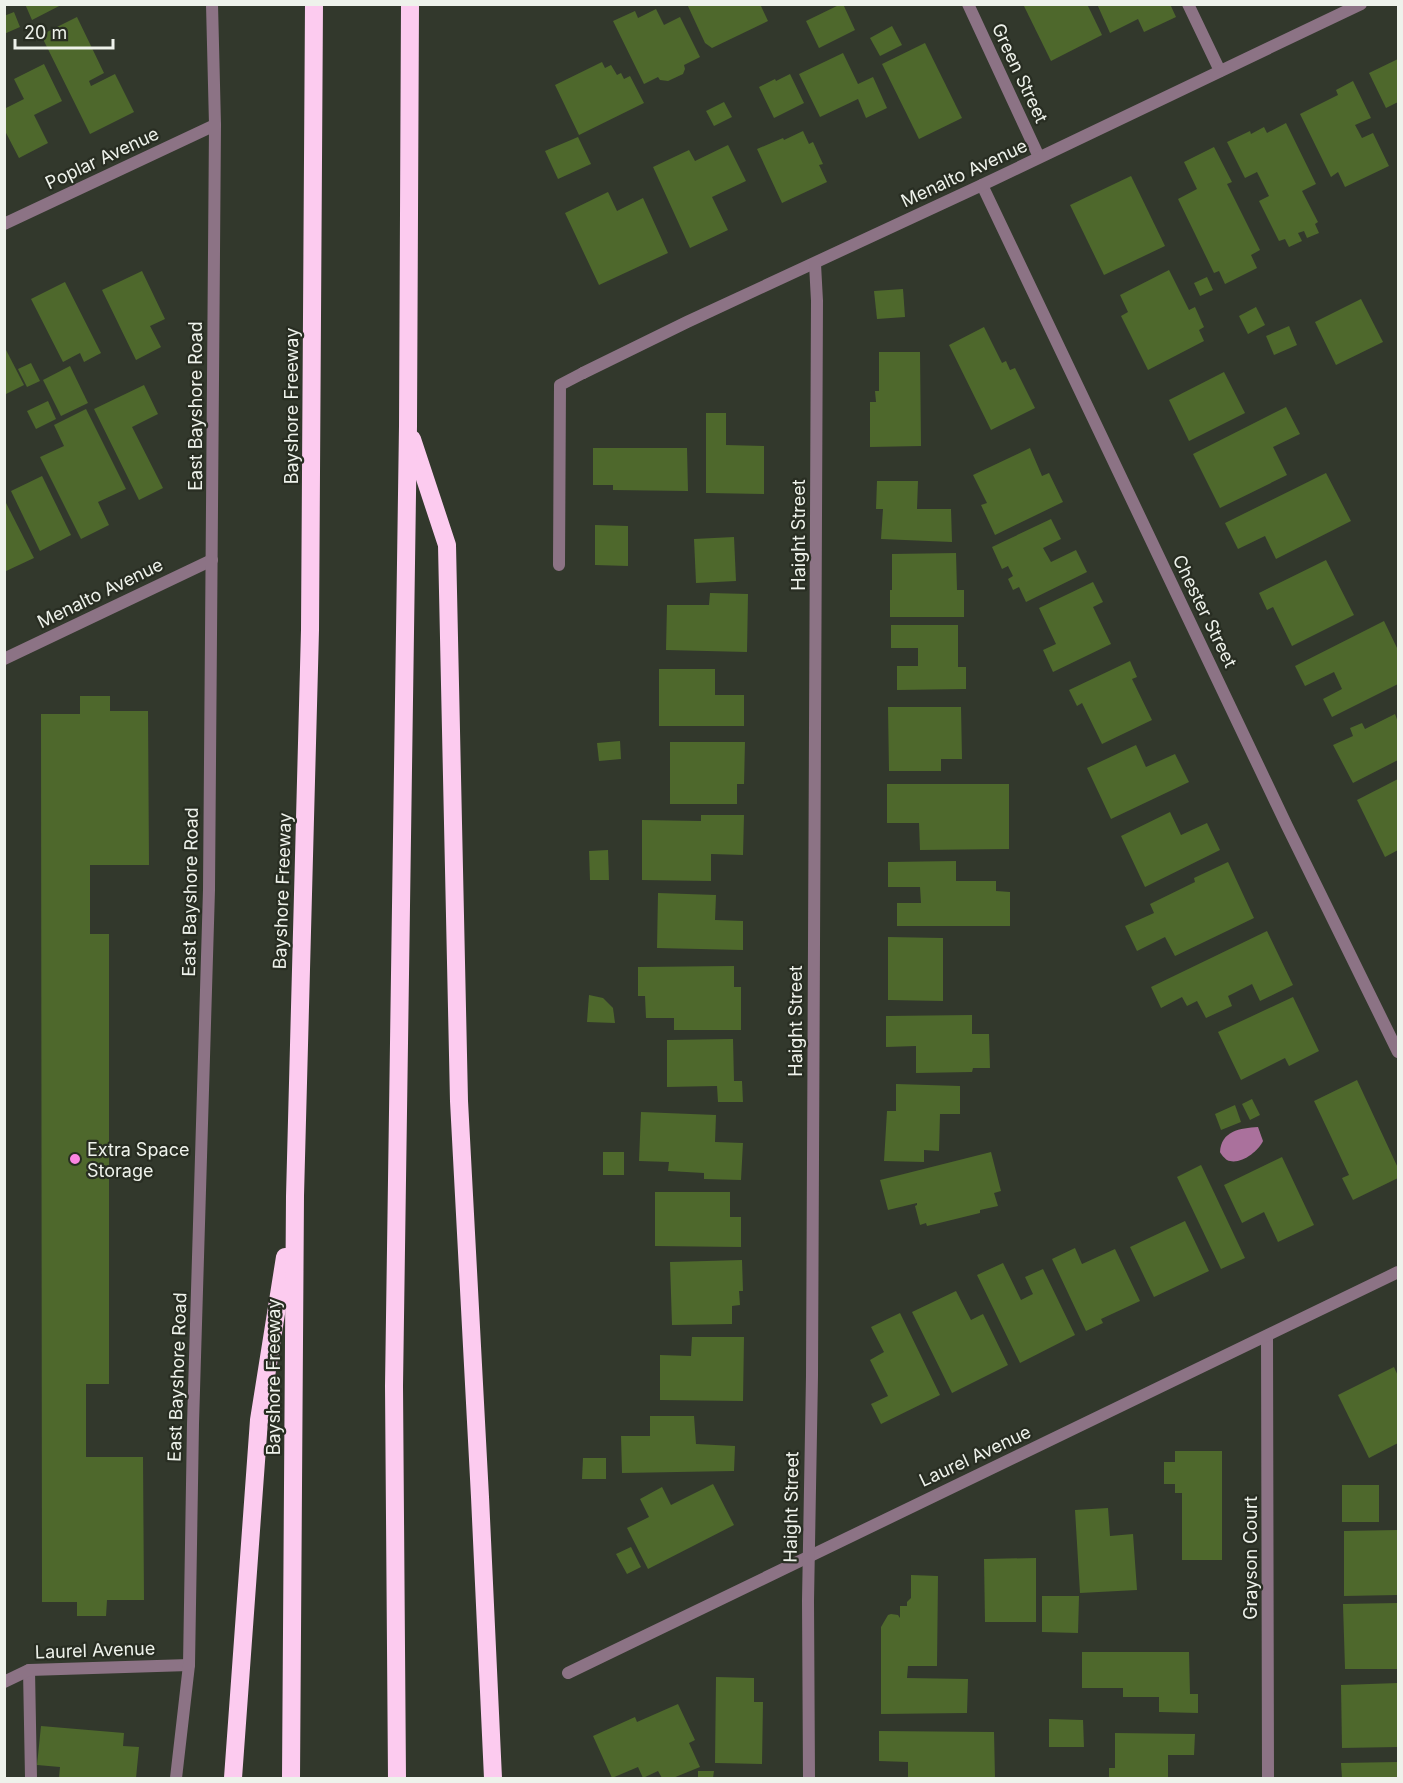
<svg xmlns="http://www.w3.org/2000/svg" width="1403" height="1783" font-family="Inter,sans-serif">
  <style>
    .water { fill: #aa719c }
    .building { fill: #4e682c }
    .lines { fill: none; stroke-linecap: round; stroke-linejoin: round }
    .service { stroke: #8c7385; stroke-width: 12 }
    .minor { stroke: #8c7385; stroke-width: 12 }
    .tertiary { stroke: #8c7385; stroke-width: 12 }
    .motorway { stroke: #fccbef; stroke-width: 18 }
    .poi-dot { fill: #fc86e3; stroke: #282d22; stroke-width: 2 }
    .labels { text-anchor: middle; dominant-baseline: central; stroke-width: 4.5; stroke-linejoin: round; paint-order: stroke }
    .street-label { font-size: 18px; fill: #eef2eb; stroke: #282d22 }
    .poi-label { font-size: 18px; fill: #eef2eb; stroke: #282d22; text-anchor: start }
  </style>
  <rect width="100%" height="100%" fill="#32382c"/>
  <path class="water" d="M1258,1127L1263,1141C1258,1152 1239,1166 1227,1160C1225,1159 1221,1154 1220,1152C1221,1131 1240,1128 1258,1127Z"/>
  <g class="building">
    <polygon points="25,4 63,4 32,20"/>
    <polygon points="687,4 760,4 768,21 712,48 705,43"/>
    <polygon points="841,4 843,4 855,30 819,48 806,21"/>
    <polygon points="1023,4 1087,4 1102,35 1051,61"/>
    <polygon points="1097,4 1170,4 1176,17 1144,32 1138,19 1110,33"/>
    <polygon points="656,9 664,25 680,17 700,57 684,65 685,69 683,74 668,81 660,80 658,77 644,84 613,21 635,11 638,18"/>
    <polygon points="14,12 20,27 4,34 4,16"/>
    <polygon points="77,17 104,73 89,81 91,86 115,74 134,112 90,134 41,35"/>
    <polygon points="892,26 902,45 880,56 870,38"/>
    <polygon points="925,43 962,118 919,139 882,64"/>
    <polygon points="843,53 858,84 873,77 887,108 866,118 858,99 820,117 799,74"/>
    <polygon points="1398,59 1398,102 1386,108 1369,73"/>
    <polygon points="602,62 605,68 611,65 617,75 621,73 624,79 630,76 644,103 579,135 555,85"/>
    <polygon points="44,64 62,101 34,115 48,143 19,158 4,129 4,109 24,99 14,79"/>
    <polygon points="790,74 804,103 774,118 759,87 775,79 776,81"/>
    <polygon points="1353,81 1371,118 1355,125 1362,138 1373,133 1389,166 1345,187 1338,172 1331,177 1300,114 1338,95 1336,90"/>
    <polygon points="724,102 732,117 714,126 706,111"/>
    <polygon points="1286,123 1316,184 1302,191 1318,222 1315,224 1319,233 1307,238 1304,231 1298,233 1302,241 1289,247 1285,239 1279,241 1259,201 1269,196 1257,172 1245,178 1227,142 1250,131 1251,134 1264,127 1267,133"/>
    <polygon points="803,131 809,144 813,142 823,164 819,165 827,182 782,203 757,149 783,138 784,140"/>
    <polygon points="578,137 591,164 558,179 545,151"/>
    <polygon points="728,145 746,181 712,197 728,230 690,248 653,167 689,150 695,161"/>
    <polygon points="1214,147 1232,182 1227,184 1260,250 1251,255 1257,268 1225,284 1219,271 1214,273 1178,199 1197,189 1184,162"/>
    <polygon points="1131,176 1165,246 1104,275 1070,205"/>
    <polygon points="608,192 617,211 643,198 668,253 599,285 565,213"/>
    <polygon points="1169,270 1189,310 1195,307 1204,327 1199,330 1204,341 1148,370 1121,316 1128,312 1120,295"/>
    <polygon points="142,271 165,319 150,326 161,347 136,360 102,290"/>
    <polygon points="1207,277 1213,290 1200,296 1194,283"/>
    <polygon points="65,282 101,353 84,362 80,353 63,362 31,299"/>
    <polygon points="903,289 905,317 877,319 874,291"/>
    <polygon points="1361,299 1383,342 1336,365 1315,322"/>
    <polygon points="1256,307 1265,325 1248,334 1239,316"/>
    <polygon points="1289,326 1297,345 1274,355 1266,336"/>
    <polygon points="984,327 1002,363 1006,361 1010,370 1015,368 1035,408 991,430 949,345"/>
    <polygon points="4,346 24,385 4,395"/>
    <polygon points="879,352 920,352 921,446 870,447 870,402 876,402 875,391 879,391"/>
    <polygon points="31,363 40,381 27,387 18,369"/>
    <polygon points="70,366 88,403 61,416 43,380"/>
    <polygon points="1224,372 1245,413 1189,441 1169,400"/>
    <polygon points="144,385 158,414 132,427 163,488 139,500 94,409"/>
    <polygon points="48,401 56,419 36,429 27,411"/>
    <polygon points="1286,407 1300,434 1273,447 1287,475 1220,508 1193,454"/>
    <polygon points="86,409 126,489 98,502 109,525 81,539 40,457 64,446 54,425"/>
    <polygon points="706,413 726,413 726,445 764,446 764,494 706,493"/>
    <polygon points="593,448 687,448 688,491 613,490 613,485 593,485"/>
    <polygon points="1030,448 1042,476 1049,473 1063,502 995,535 981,505 987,503 973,475"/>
    <polygon points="1326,473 1351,521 1276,559 1265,536 1238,549 1225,523"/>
    <polygon points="42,476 71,535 40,551 11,491"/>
    <polygon points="877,481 918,481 917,509 951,509 952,542 881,539 883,509 876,509"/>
    <polygon points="4,499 34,558 4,572"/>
    <polygon points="1051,519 1061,539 1043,548 1051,562 1076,550 1087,572 1026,602 1019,587 1013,590 1008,579 1013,576 1008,566 1002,569 992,547"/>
    <polygon points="595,525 628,526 628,566 595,565"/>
    <polygon points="734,537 736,581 696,583 694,539"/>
    <polygon points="956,553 957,590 964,590 964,617 890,617 890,590 892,590 892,554"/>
    <polygon points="1326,560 1354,615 1292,646 1273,607 1267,610 1259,593"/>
    <polygon points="1093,582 1103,602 1093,607 1111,644 1053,672 1043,650 1056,644 1039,608"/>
    <polygon points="710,593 748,594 747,652 666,650 667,605 709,605"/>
    <polygon points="1384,621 1398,650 1398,684 1332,717 1323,699 1342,689 1334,672 1305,686 1295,666"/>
    <polygon points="891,625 958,625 958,667 966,667 966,689 897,690 897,666 918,666 918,648 891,648"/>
    <polygon points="1130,661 1137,677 1132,679 1152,720 1102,744 1082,703 1077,706 1069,690"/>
    <polygon points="659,669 715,669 715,695 744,695 744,726 659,726"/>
    <polygon points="80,696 110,696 110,711 148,711 149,865 90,865 90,934 109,934 109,1384 86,1384 86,1457 143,1457 144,1600 107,1600 106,1616 77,1616 77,1602 42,1602 41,714 80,714"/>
    <polygon points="888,707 961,707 962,759 941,759 941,771 889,771"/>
    <polygon points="1395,714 1398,722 1398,760 1353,783 1333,745 1353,736 1350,728 1362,723 1365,729"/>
    <polygon points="620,741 621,759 599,761 597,743"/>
    <polygon points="670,742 745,742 744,784 737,784 737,804 670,804"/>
    <polygon points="1136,745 1146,767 1175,754 1189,782 1111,819 1087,768"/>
    <polygon points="1398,779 1398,850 1385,857 1357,800"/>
    <polygon points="887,784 1009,784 1009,849 920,850 919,823 887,823"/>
    <polygon points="1170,812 1181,835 1207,823 1220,850 1145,887 1121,836"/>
    <polygon points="701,815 744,815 743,855 711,854 711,881 642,880 642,820 701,821"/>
    <polygon points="608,850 609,880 590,880 589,851"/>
    <polygon points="956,861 956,881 996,881 996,891 1010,892 1010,926 897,926 897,903 921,903 920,887 888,887 888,862"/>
    <polygon points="1228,862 1254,918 1175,956 1165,937 1137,951 1125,926 1154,913 1150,904 1195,882 1194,878"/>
    <polygon points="658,893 716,895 715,920 743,921 743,950 657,948"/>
    <polygon points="1267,931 1293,985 1260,1001 1252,984 1228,996 1232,1006 1206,1018 1197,1001 1187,1006 1182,997 1161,1008 1151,987"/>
    <polygon points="888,937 943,938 943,1001 888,1000"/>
    <polygon points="734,966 734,987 741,987 741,1030 674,1030 674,1018 646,1018 645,996 638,996 638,967"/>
    <polygon points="589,995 603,998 613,1008 615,1023 587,1022"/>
    <polygon points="1293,997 1319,1051 1289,1066 1285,1058 1241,1080 1218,1032"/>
    <polygon points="972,1015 972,1034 989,1034 990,1068 973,1068 972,1072 916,1073 916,1046 886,1047 886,1016"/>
    <polygon points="733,1039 734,1081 742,1081 743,1102 718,1102 717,1086 667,1087 667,1040"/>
    <polygon points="1357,1080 1398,1168 1398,1178 1353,1200 1342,1178 1349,1175 1314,1101"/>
    <polygon points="896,1084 960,1086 960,1114 940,1114 939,1151 924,1150 924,1162 884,1161 887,1111 896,1111"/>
    <polygon points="1252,1099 1260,1115 1250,1120 1242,1104"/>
    <polygon points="1235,1105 1241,1122 1221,1130 1215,1114"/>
    <polygon points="641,1112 716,1115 715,1142 743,1143 741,1180 704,1179 704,1173 668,1171 669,1162 639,1161"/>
    <rect x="603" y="1152" width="21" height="23"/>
    <polygon points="991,1152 1001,1191 994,1193 998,1206 980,1210 980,1213 927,1226 926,1223 920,1225 915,1206 917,1205 917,1203 888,1210 880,1180"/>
    <polygon points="1282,1157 1314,1225 1278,1242 1264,1212 1242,1223 1224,1185"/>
    <polygon points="1201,1165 1245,1258 1221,1269 1177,1177"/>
    <polygon points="655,1192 730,1192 730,1217 741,1217 741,1247 655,1246"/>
    <polygon points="1185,1221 1209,1271 1154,1297 1130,1247"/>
    <polygon points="1075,1248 1082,1264 1115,1249 1140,1301 1101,1319 1103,1323 1086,1331 1052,1259"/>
    <polygon points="742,1260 743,1291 739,1291 740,1305 732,1306 732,1324 672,1325 670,1262"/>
    <polygon points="1003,1263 1021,1300 1033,1294 1025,1277 1043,1269 1075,1335 1020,1363 977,1275"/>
    <polygon points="956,1291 971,1320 983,1314 1008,1365 952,1393 912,1312"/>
    <polygon points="900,1313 940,1395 881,1424 871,1404 888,1396 870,1360 884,1352 871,1327"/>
    <polygon points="692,1337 744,1337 743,1401 660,1400 660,1355 691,1356"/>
    <polygon points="1394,1367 1398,1376 1398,1443 1369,1458 1338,1395"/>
    <polygon points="650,1416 694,1416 696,1444 735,1446 734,1471 622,1473 621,1436 650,1436"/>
    <polygon points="1175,1451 1222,1451 1222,1560 1182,1560 1182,1493 1175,1493 1175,1484 1164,1484 1164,1462 1175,1462"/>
    <polygon points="583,1458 606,1458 606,1479 582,1479"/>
    <polygon points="713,1484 734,1525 648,1569 627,1528 649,1517 640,1499 662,1487 671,1505"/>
    <rect x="1342" y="1485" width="37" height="37"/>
    <polygon points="1108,1508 1110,1536 1133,1534 1137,1590 1080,1593 1075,1510"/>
    <polygon points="1398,1530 1398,1595 1344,1596 1344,1531"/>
    <polygon points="631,1547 641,1567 627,1574 616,1554"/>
    <polygon points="1036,1558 1036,1622 985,1622 984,1559"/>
    <polygon points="911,1575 938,1576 937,1666 908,1666 907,1678 968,1679 967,1713 881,1714 881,1627 888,1615 891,1614 898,1615 900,1618 900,1606 907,1606 907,1602 911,1598"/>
    <polygon points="1042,1596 1079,1596 1078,1633 1042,1632"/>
    <polygon points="1398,1603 1398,1669 1345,1669 1343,1604"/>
    <polygon points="1082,1652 1189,1652 1190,1694 1198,1694 1198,1713 1159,1712 1159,1697 1123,1697 1123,1688 1082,1688"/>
    <polygon points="716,1677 754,1678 754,1702 763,1702 762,1764 715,1763"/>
    <polygon points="1398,1683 1398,1747 1342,1748 1341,1685"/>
    <polygon points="678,1704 695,1740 689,1743 700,1767 673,1778 662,1778 658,1771 643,1778 638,1767 612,1778 593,1736 635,1717 637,1722"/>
    <polygon points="1049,1719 1083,1720 1084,1747 1049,1747"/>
    <polygon points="41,1726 124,1733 123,1746 139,1747 136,1778 59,1778 60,1767 37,1765"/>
    <polygon points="879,1731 994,1732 995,1778 908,1778 908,1762 879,1761"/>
    <polygon points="1115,1733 1195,1734 1194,1755 1168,1755 1168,1778 1109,1778 1109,1768 1115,1768"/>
    <polygon points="1398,1762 1398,1778 1342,1778 1341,1763"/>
    <polygon points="698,1771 714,1771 713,1778 698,1778"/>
  </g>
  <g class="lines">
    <g class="service">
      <polyline points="1188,4 1220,71"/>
      <polyline points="559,565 560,385 583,373"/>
      <polyline points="29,1670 31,1778"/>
    </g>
    <g class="minor">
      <polyline points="968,4 1039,157"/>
      <polyline points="982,185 1287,826 1398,1052"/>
      <polyline points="4,224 215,125"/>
      <polyline points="583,373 687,322 982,185 1361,4"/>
      <polyline points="4,659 212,560"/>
      <polyline points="1267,1337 1268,1778"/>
      <polyline points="568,1673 1398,1272"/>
      <polyline points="4,1682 29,1670 189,1665"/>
      <polyline points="809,1778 808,1601 812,1376 817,301 815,264"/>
    </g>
    <polyline class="tertiary" points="176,1778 189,1665 193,1424 209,890 215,125 212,4"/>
    <g class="motorway">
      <polyline points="412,439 447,545 459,1101 480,1497 493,1778"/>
      <polyline points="233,1778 259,1420 285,1257"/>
      <polyline points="291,1778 295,1196 310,630 314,4"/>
      <polyline points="397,1778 394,1386 408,426 410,4"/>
    </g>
  </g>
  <circle class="poi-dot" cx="75" cy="1159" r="6"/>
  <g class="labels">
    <g class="street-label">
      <text transform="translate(1020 73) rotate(65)">Green Street</text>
      <text transform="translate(102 158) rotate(-25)">Poplar Avenue</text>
      <text transform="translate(964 173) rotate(-25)">Menalto Avenue</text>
      <text transform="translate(195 406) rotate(-90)">East Bayshore Road</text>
      <text transform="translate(291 406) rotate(-90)">Bayshore Freeway</text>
      <text transform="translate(798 535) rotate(-90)">Haight Street</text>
      <text transform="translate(100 593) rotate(-26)">Menalto Avenue</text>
      <text transform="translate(1205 611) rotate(64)">Chester Street</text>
      <text transform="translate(282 891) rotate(-88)">Bayshore Freeway</text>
      <text transform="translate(190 892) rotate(-89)">East Bayshore Road</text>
      <text transform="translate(795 1021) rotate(-90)">Haight Street</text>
      <text transform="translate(177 1377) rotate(-88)">East Bayshore Road</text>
      <text transform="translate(273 1377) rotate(-90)">Bayshore Freeway</text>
      <text transform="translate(975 1456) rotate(-25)">Laurel Avenue</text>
      <text transform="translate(791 1507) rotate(-89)">Haight Street</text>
      <text transform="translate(1250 1558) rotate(-90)">Grayson Court</text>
      <text transform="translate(95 1650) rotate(-2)">Laurel Avenue</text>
    </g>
    <g class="poi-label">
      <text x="87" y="1149">Extra Space<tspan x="87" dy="21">Storage</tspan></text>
    </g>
  </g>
  <rect width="1403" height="1783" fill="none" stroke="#eef2eb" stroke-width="12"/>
  <path d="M15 39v9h98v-9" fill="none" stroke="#eef2eb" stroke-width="3"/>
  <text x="24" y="39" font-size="18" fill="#eef2eb" stroke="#282d22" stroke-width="4.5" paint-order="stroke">20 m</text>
</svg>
